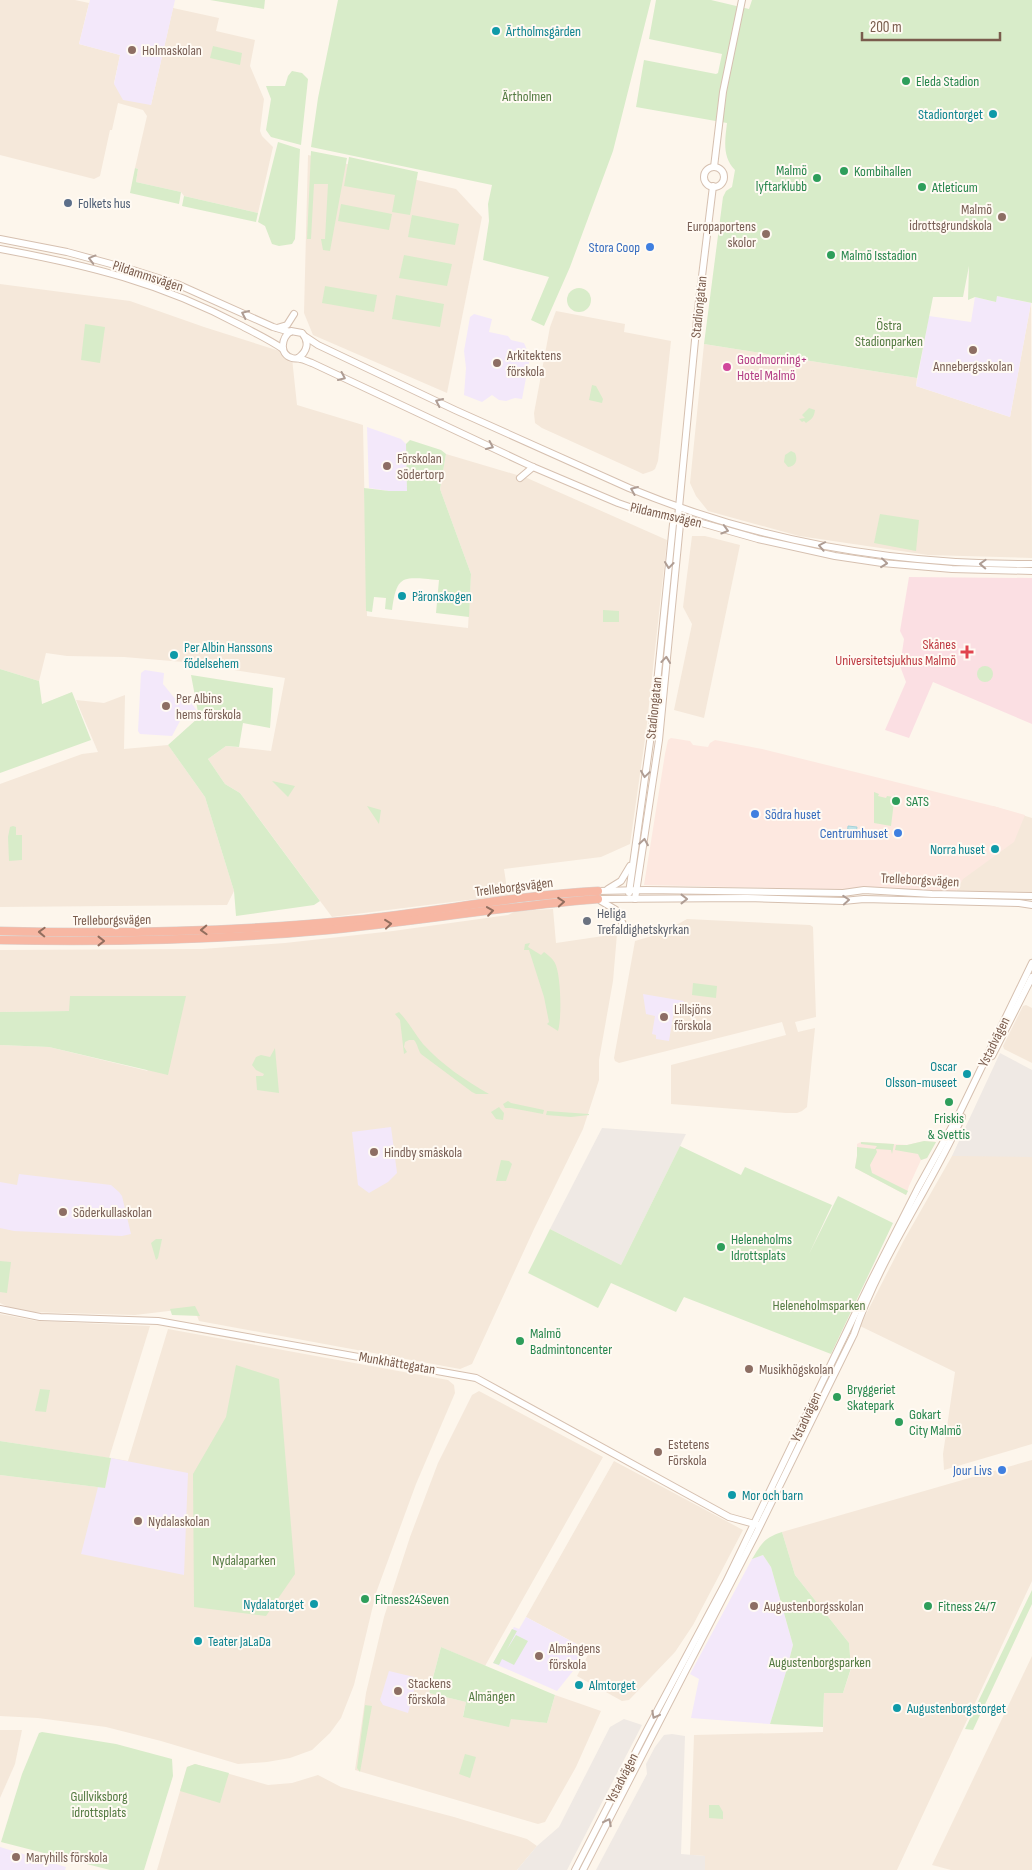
<svg xmlns="http://www.w3.org/2000/svg" width="1032" height="1870" font-family="'Sofia Sans Condensed',sans-serif">
  <style>
    .residential { fill: #f5e8da }
    .commercial { fill: #fde8e0 }
    .industrial { fill: #efe9e4 }
    .education { fill: #f3e8fa }
    .medical { fill: #fbdfe3 }
    .green { fill: #d8ecc9 }
    .water { fill: #bfe3e8; stroke: #a5d3da }
    .lines { fill: none; stroke-linecap: round; stroke-linejoin: round }
    .secondary-casing { stroke: #d6c0b0; stroke-width: 8 }
    .highway-casing { stroke: #dad1cd; stroke-width: 9 }
    .secondary { stroke: #fff; stroke-width: 6 }
    .highway { stroke: #f7b7a3; stroke-width: 8 }
    .oneway { stroke: #af9d94 }
    .oneway2 { stroke: #936e5e }
    .culture-dot { fill: #0f9aa8; stroke: #fffaf3; stroke-width: 2 }
    .education-dot { fill: #8d6e63; stroke: #fffaf3; stroke-width: 2 }
    .leisure-dot { fill: #2e9e5b; stroke: #fffaf3; stroke-width: 2 }
    .service-dot { fill: #5c6f8a; stroke: #fffaf3; stroke-width: 2 }
    .shop-dot { fill: #3f7fe0; stroke: #fffaf3; stroke-width: 2 }
    .hotel-dot { fill: #d1479c; stroke: #fffaf3; stroke-width: 2 }
    .health-dot { fill: #e0444e; stroke: #fffaf3; stroke-width: 2 }
    .worship-dot { fill: #6b7280; stroke: #fffaf3; stroke-width: 2 }
    .labels { text-anchor: middle; dominant-baseline: central; stroke-width: 4; stroke-linejoin: round; paint-order: stroke }
    .culture-label { font-size: 14px; fill: #0d838f; stroke: #fffaf3; text-anchor: start }
    .education-label { font-size: 14px; fill: #785e54; stroke: #fffaf3; text-anchor: start }
    .leisure-label { font-size: 14px; fill: #27864d; stroke: #fffaf3; text-anchor: start }
    .park-label { font-size: 14px; fill: #537a41; stroke: #fffaf3 }
    .service-label { font-size: 14px; fill: #4e5e75; stroke: #fffaf3; text-anchor: start }
    .shop-label { font-size: 14px; fill: #366cbe; stroke: #fffaf3; text-anchor: end }
    .street-label { font-size: 14px; fill: #7a5c4d; stroke: #fffaf3 }
    .hotel-label { font-size: 14px; fill: #b23c85; stroke: #fffaf3; text-anchor: start }
    .health-label { font-size: 14px; fill: #be3a42; stroke: #fffaf3; text-anchor: end }
    .worship-label { font-size: 14px; fill: #5b616d; stroke: #fffaf3; text-anchor: start }
  </style>
  <rect width="100%" height="100%" fill="#fdf6ec"/>
  <g class="residential">
    <polygon points="0,0 75,0 89,3 79,44 120,55 114,83 151,105 173,8 219,18 216,31 255,40 250,66 264,99 260,131 262,136 273,147 258,213 184,196 181,192 136,182 138,169 135,168 147,116 143,110 118,103 112,130 110,130 100,176 94,179 0,155"/>
    <polygon points="308,155 456,189 482,217 447,393 313,335 304,313"/>
    <polygon points="0,284 130,301 204,327 289,354 292,358 297,405 363,425 367,616 468,628 471,574 440,489 446,454 527,478 667,540 646,732 630,844 601,857 504,869 508,895 332,917 240,793 225,784 208,759 226,746 271,751 285,678 184,662 124,657 67,656 46,653 39,681 0,669"/>
    <polygon points="1031,303 1032,558 928,555 799,536 708,511 696,496 690,483 704,344 917,378 916,386 1010,417"/>
    <polygon points="556,311 625,324 624,332 671,341 658,461 655,469 652,471 643,474 639,472 542,428 535,423 534,413 550,327"/>
    <polygon points="692,536 705,536 740,545 704,718 674,710 692,624 683,607"/>
    <polygon points="125,695 124,749 168,745 205,797 234,891 227,905 0,907 0,784 82,754 98,752 76,700 104,703"/>
    <polygon points="993,806 1032,818 1032,895 956,892"/>
    <polygon points="553,909 556,943 617,934 613,981 599,1060 599,1080 583,1129 534,1229 472,1364 460,1369 199,1321 194,1308 135,1315 62,1313 31,1312 10,1308 0,1303 0,1045 49,1047 148,1071 70,996 70,1011 0,1012 0,950 202,949 285,943 393,931 508,915 516,911"/>
    <polygon points="687,919 810,925 813,927 816,1017 795,1022 798,1032 815,1028 807,1107 802,1111 797,1113 786,1113 671,1104 671,1065 786,1035 782,1022 619,1063 615,1061 614,1058 635,941 662,933"/>
    <polygon points="1026,1005 1032,1008 1032,1063 1004,1049 1003,1046 1023,1006"/>
    <polygon points="960,1150 1032,1153 1032,1444 944,1470 943,1454 955,1372 860,1326 904,1240 952,1156"/>
    <polygon points="0,1314 37,1321 150,1326 109,1458 0,1441"/>
    <polygon points="168,1329 448,1380 454,1385 455,1393 416,1484 376,1593 354,1685 341,1718 330,1733 312,1750 290,1758 267,1762 238,1764 161,1741 106,1727 38,1718 0,1716 0,1475 105,1488 111,1458 128,1461"/>
    <polygon points="479,1391 603,1457 485,1666 441,1647 429,1693 466,1702 463,1716 509,1726 511,1718 547,1723 555,1695 601,1711 576,1767 545,1822 538,1824 355,1770 366,1693 384,1617 410,1537 438,1463 472,1395"/>
    <polygon points="1032,1460 1032,1581 897,1870 705,1870 705,1856 690,1855 694,1735 823,1732 824,1692 843,1693 851,1669 849,1643 795,1575 782,1532"/>
    <polygon points="614,1461 743,1530 693,1625 675,1652 629,1700 622,1701 577,1676 590,1651 526,1617"/>
    <polygon points="1032,1656 1032,1870 951,1870 932,1865"/>
    <polygon points="0,1730 22,1730 15,1764 0,1798"/>
    <polygon points="195,1764 268,1785 292,1783 318,1775 341,1787 454,1817 527,1839 537,1846 517,1870 157,1870 187,1767"/>
  </g>
  <g class="commercial">
    <polygon points="671,738 690,741 693,745 708,747 710,743 715,740 762,749 993,806 1025,815 1014,842 963,879 956,892 644,885 665,754 668,740"/>
    <polygon points="924,1141 936,1142 927,1158 921,1160 909,1186 906,1195 855,1168 857,1156 857,1144 861,1142 907,1145"/>
  </g>
  <g class="industrial">
    <polygon points="1000,1053 1032,1070 1032,1157 952,1156"/>
    <polygon points="602,1128 686,1134 621,1265 550,1229"/>
    <polygon points="624,1719 642,1725 567,1870 517,1870 537,1846 559,1827 610,1727"/>
    <polygon points="672,1734 685,1736 681,1854 705,1856 705,1870 596,1870 647,1774 646,1764 655,1747 664,1735"/>
  </g>
  <g class="education">
    <polygon points="90,0 175,0 151,105 123,100 114,84 120,55 79,44"/>
    <polygon points="997,296 1031,303 1010,417 916,386 929,316 971,322 975,297 995,302"/>
    <polygon points="474,314 492,319 489,332 508,336 511,340 524,343 530,357 522,399 515,398 506,401 499,400 492,395 482,402 464,395 466,368 464,351 470,317"/>
    <polygon points="367,427 401,439 406,444 407,491 389,491 369,488"/>
    <polygon points="145,670 164,673 163,684 176,700 185,694 197,711 180,721 172,736 140,734 138,731 141,673"/>
    <polygon points="643,994 684,1001 683,1004 678,1003 675,1005 669,1041 656,1039 656,1035 652,1034 655,1016 646,1014"/>
    <polygon points="391,1127 397,1173 388,1182 369,1193 358,1185 352,1132"/>
    <polygon points="19,1174 111,1185 119,1192 122,1196 131,1234 122,1236 14,1231 0,1228 0,1182 17,1185"/>
    <polygon points="111,1458 188,1473 184,1575 81,1554 98,1487 105,1488"/>
    <polygon points="763,1555 771,1567 793,1645 786,1672 770,1724 691,1718 699,1679 690,1674 752,1559"/>
    <polygon points="526,1617 584,1648 573,1671 557,1691 493,1663 514,1627 519,1629"/>
    <polygon points="389,1671 414,1677 416,1683 408,1713 383,1705 380,1700"/>
    <polygon points="0,1847 66,1867 65,1870 0,1870"/>
  </g>
  <polygon class="medical" points="909,577 1032,578 1032,724 933,682 909,738 885,730 906,682 900,666 904,639 900,631"/>
  <g class="green">
    <polygon points="210,0 265,0 264,9"/>
    <polygon points="338,0 651,0 613,151 570,267 544,326 531,320 549,277 483,260 489,221 488,204 492,185 311,147 318,98"/>
    <path d="M656,0H711L749,9L752,0H1032V303L997,296L996,302L975,297L968,300L969,266L963,297H933L917,378L704,344L723,197L726,191L732,187L735,170C722,157 725,140 727,123L636,107L644,60L716,74L718,73L722,54L649,39Z"/>
    <polygon points="213,46 242,53 240,65 210,58"/>
    <polygon points="292,71 302,73 308,79 301,145 271,137 266,130 271,99 266,86 285,86 288,76"/>
    <polygon points="278,142 300,149 295,239 292,244 279,246 272,244 265,226 258,222"/>
    <polygon points="311,151 347,158 330,251 323,250 321,239 325,239 328,184 314,184 311,239 307,239"/>
    <polygon points="349,157 418,172 410,215 392,212 395,195 344,186"/>
    <polygon points="135,168 138,169 136,182 181,192 179,204 130,193"/>
    <polygon points="184,196 258,213 256,222 182,206"/>
    <polygon points="341,204 392,214 389,230 338,221"/>
    <polygon points="412,215 459,224 455,245 408,237"/>
    <polygon points="404,255 452,264 447,286 399,278"/>
    <polygon points="325,286 377,295 374,312 322,303"/>
    <circle cx="579" cy="300" r="12"/>
    <polygon points="396,295 444,304 440,327 392,319"/>
    <polygon points="85,324 105,327 100,363 81,360"/>
    <polygon points="592,385 596,386 603,399 602,403 589,400"/>
    <path d="M809,408L815,410C814,417 812,419 806,423L804,421L802,422L799,419L805,418L802,415Z"/>
    <path d="M410,440L441,450L446,454L440,489L471,574L469,617L436,613L439,580C403,577 397,573 392,610L385,609L386,598L374,597L372,612L366,611L364,488L389,491H407L406,444Z"/>
    <path d="M791,451L795,453C798,460 796,466 788,467L784,462L785,455Z"/>
    <polygon points="880,514 919,520 916,551 874,543"/>
    <polygon points="603,610 619,611 619,622 603,622"/>
    <circle cx="985" cy="674" r="8"/>
    <polygon points="0,669 39,681 42,704 72,692 91,740 0,773"/>
    <polygon points="191,675 273,688 270,728 243,723 239,747 226,746 208,759 225,784 240,793 320,901 314,905 236,916 234,891 205,797 168,745 198,718 198,712"/>
    <polygon points="272,781 295,786 288,797"/>
    <polygon points="874,792 879,794 878,796 886,798 887,796 893,797 895,794 891,826 874,823"/>
    <polygon points="367,806 381,810 379,824"/>
    <polygon points="13,826 16,827 16,835 22,835 22,860 9,861 8,837 10,827"/>
    <path d="M530,943L528,947L541,955L544,952C548,955 552,958 555,963C561,975 562,1018 558,1031L547,1024L549,1022L544,997L529,950H524L525,944Z"/>
    <polygon points="693,983 717,986 716,998 692,995"/>
    <polygon points="70,996 186,996 168,1075 49,1047 0,1045 0,1012 69,1011"/>
    <path d="M399,1012C408,1021 415,1034 423,1044C442,1065 465,1080 489,1094H476L472,1092L421,1054C418,1050 418,1045 414,1040H409L405,1042L404,1047L407,1052L404,1054L400,1020L395,1014Z"/>
    <polygon points="275,1048 279,1093 257,1090 256,1076 263,1076 264,1074 256,1070 252,1065 256,1057 261,1055 270,1057"/>
    <polygon points="508,1101 511,1103 544,1110 543,1114 511,1108 505,1108 503,1104"/>
    <polygon points="499,1107 504,1113 503,1120 496,1119 491,1112"/>
    <polygon points="547,1111 589,1114 589,1115 571,1117 546,1115"/>
    <polygon points="924,1141 936,1142 927,1158 921,1160 918,1154 895,1150 896,1145 907,1145"/>
    <polygon points="861,1142 894,1144 892,1154 891,1150 876,1149 877,1152 870,1165 872,1173 908,1191 906,1195 855,1168 857,1156 857,1147 875,1149 877,1146 861,1144"/>
    <polygon points="680,1146 741,1175 745,1167 832,1205 809,1254 838,1196 893,1223 831,1354 684,1297 676,1312 611,1283 598,1308 528,1273 550,1229 621,1265"/>
    <polygon points="501,1160 509,1161 512,1164 506,1181 496,1181"/>
    <polygon points="156,1239 162,1239 158,1258 156,1260 151,1243"/>
    <polygon points="0,1261 11,1262 7,1293 0,1292"/>
    <polygon points="195,1306 200,1316 172,1315 170,1309"/>
    <polygon points="236,1365 279,1379 295,1574 266,1616 194,1607 193,1474 226,1417"/>
    <polygon points="40,1389 50,1390 46,1412 35,1411"/>
    <polygon points="0,1441 111,1458 105,1488 0,1475"/>
    <path d="M782,1532L795,1575L849,1643L851,1668L843,1693H824L823,1727L770,1724L786,1672L793,1645L771,1567L763,1555L752,1559C762,1543 764,1538 782,1532Z"/>
    <polygon points="1032,1590 1032,1604 973,1730 965,1729"/>
    <polygon points="512,1629 517,1631 506,1651 516,1635 528,1641 514,1665 502,1659 499,1665 493,1663"/>
    <polygon points="441,1647 555,1695 547,1723 511,1719 509,1727 463,1717 466,1702 429,1693"/>
    <polygon points="365,1705 372,1706 360,1772 357,1768"/>
    <polygon points="42,1732 116,1744 172,1759 173,1776 144,1870 110,1870 1,1842 22,1774 39,1733"/>
    <polygon points="465,1754 476,1757 470,1778 459,1774"/>
    <polygon points="195,1764 229,1773 220,1803 180,1791 187,1767"/>
    <polygon points="709,1805 719,1805 723,1812 723,1819 709,1818"/>
  </g>
  <polygon class="water" points="848,826 857,827 855,839 847,838"/>
  <g class="lines">
    <g class="secondary-casing">
      <g id="secondary">
        <polyline points="714,167 723,92 742,0"/>
        <circle cx="714" cy="177" r="10"/>
        <polyline points="0,239 67,252 133,270 177,284 273,327 290,332"/>
        <path d="M0,249C88,265 161,283 240,325C255,333 270,340 283,349"/>
        <polyline points="277,328 287,325 294,314"/>
        <path d="M306,337L318,345L455,410L629,488C757,541 894,565 1032,564"/>
        <path d="M298,358C307,352 310,342 302,333L291,331C282,337 278,354 292,358C294,359 298,358 300,359C304,359 308,362 312,363L533,467L618,503L644,512L691,520L758,539L835,556L882,563L952,569L1032,571"/>
        <polyline points="520,478 533,467"/>
        <polyline points="608,889 621,881 630,866"/>
        <polyline points="598,891 646,890 843,893 864,890 932,894 1032,896"/>
        <polyline points="629,893 654,713 673,524 678,518"/>
        <polyline points="598,899 747,898 843,901 864,899 1019,903 1032,905"/>
        <polyline points="635,899 659,740 680,524 678,518 698,309 713,186"/>
        <polyline points="601,901 616,910 624,926"/>
        <polyline points="992,1056 1032,977"/>
        <polyline points="0,1309 40,1317 158,1321 476,1378 729,1517 758,1525"/>
        <polyline points="575,1870 648,1728 726,1582 870,1283 918,1188 959,1114 1032,963"/>
        <path d="M583,1870L755,1536L854,1334C880,1257 929,1190 962,1117"/>
      </g>
    </g>
    <g class="highway-casing">
      <g id="highway">
        <path d="M0,931C118,934 237,932 354,920C436,912 516,895 598,891"/>
        <path d="M0,940C110,942 219,940 328,930C418,921 508,906 598,899"/>
      </g>
    </g>
    <use href="#secondary" class="secondary"/>
    <use href="#highway" class="highway"/>
  </g>
  <defs><path id="oneway-chevron" d="M-2-3.5L2.5 0L-2 3.5" fill="none" stroke-width="1.6" stroke-linecap="round" stroke-linejoin="round" transform="scale(1.25)"/></defs>
  <g class="oneway">
    <use href="#oneway-chevron" transform="translate(92 259) rotate(-165)"/>
    <use href="#oneway-chevron" transform="translate(245 314) rotate(-155)"/>
    <use href="#oneway-chevron" transform="translate(342 377) rotate(25)"/>
    <use href="#oneway-chevron" transform="translate(439 402) rotate(-155)"/>
    <use href="#oneway-chevron" transform="translate(490 446) rotate(25)"/>
    <use href="#oneway-chevron" transform="translate(634 490) rotate(-157)"/>
    <use href="#oneway-chevron" transform="translate(725 530) rotate(16)"/>
    <use href="#oneway-chevron" transform="translate(822 546) rotate(-169)"/>
    <use href="#oneway-chevron" transform="translate(884 563) rotate(6)"/>
    <use href="#oneway-chevron" transform="translate(983 564) rotate(-178)"/>
    <use href="#oneway-chevron" transform="translate(669 565) rotate(96)"/>
    <use href="#oneway-chevron" transform="translate(666 660) rotate(-84)"/>
    <use href="#oneway-chevron" transform="translate(645 774) rotate(98)"/>
    <use href="#oneway-chevron" transform="translate(644 842) rotate(-81)"/>
    <use href="#oneway-chevron" transform="translate(684 899)"/>
    <use href="#oneway-chevron" transform="translate(846 900) rotate(-4)"/>
    <use href="#oneway-chevron" transform="translate(655 1715) rotate(118)"/>
    <use href="#oneway-chevron" transform="translate(608 1822) rotate(-63)"/>
  </g>
  <g class="oneway2">
    <use href="#oneway-chevron" transform="translate(561 902) rotate(-4)"/>
    <use href="#oneway-chevron" transform="translate(490 911) rotate(-8)"/>
    <use href="#oneway-chevron" transform="translate(388 924) rotate(-6)"/>
    <use href="#oneway-chevron" transform="translate(204 930) rotate(178)"/>
    <use href="#oneway-chevron" transform="translate(42 932) rotate(-178)"/>
    <use href="#oneway-chevron" transform="translate(101 941)"/>
  </g>
  <g class="culture-dot">
    <circle cx="496" cy="31" r="5"/>
    <circle cx="993" cy="114" r="5"/>
    <circle cx="402" cy="596" r="5"/>
    <circle cx="174" cy="655" r="5"/>
    <circle cx="995" cy="849" r="5"/>
    <circle cx="967" cy="1074" r="5"/>
    <circle cx="732" cy="1495" r="5"/>
    <circle cx="314" cy="1604" r="5"/>
    <circle cx="198" cy="1641" r="5"/>
    <circle cx="579" cy="1685" r="5"/>
    <circle cx="897" cy="1708" r="5"/>
  </g>
  <g class="education-dot">
    <circle cx="132" cy="50" r="5"/>
    <circle cx="1002" cy="217" r="5"/>
    <circle cx="766" cy="234" r="5"/>
    <circle cx="973" cy="350" r="5"/>
    <circle cx="497" cy="363" r="5"/>
    <circle cx="387" cy="466" r="5"/>
    <circle cx="166" cy="706" r="5"/>
    <circle cx="664" cy="1017" r="5"/>
    <circle cx="374" cy="1152" r="5"/>
    <circle cx="63" cy="1212" r="5"/>
    <circle cx="749" cy="1369" r="5"/>
    <circle cx="658" cy="1452" r="5"/>
    <circle cx="138" cy="1521" r="5"/>
    <circle cx="754" cy="1606" r="5"/>
    <circle cx="539" cy="1656" r="5"/>
    <circle cx="398" cy="1691" r="5"/>
    <circle cx="16" cy="1857" r="5"/>
  </g>
  <g class="leisure-dot">
    <circle cx="906" cy="81" r="5"/>
    <circle cx="844" cy="171" r="5"/>
    <circle cx="817" cy="178" r="5"/>
    <circle cx="922" cy="187" r="5"/>
    <circle cx="831" cy="255" r="5"/>
    <circle cx="896" cy="801" r="5"/>
    <circle cx="949" cy="1102" r="5"/>
    <circle cx="721" cy="1247" r="5"/>
    <circle cx="520" cy="1341" r="5"/>
    <circle cx="837" cy="1397" r="5"/>
    <circle cx="899" cy="1422" r="5"/>
    <circle cx="365" cy="1599" r="5"/>
    <circle cx="928" cy="1606" r="5"/>
  </g>
  <circle class="service-dot" cx="68" cy="203" r="5"/>
  <g class="shop-dot">
    <circle cx="650" cy="247" r="5"/>
    <circle cx="755" cy="814" r="5"/>
    <circle cx="898" cy="833" r="5"/>
    <circle cx="1002" cy="1470" r="5"/>
  </g>
  <circle class="hotel-dot" cx="727" cy="367" r="5"/>
  <path class="health-dot" d="M964.5 644.5h5v5h5v5h-5v5h-5v-5h-5v-5h5z"/>
  <circle class="worship-dot" cx="587" cy="921" r="5"/>
  <g class="labels">
    <g class="culture-label">
      <text x="506" y="31">Ärtholmsgården</text>
      <text x="983" y="114" text-anchor="end">Stadiontorget</text>
      <text x="412" y="596">Päronskogen</text>
      <text x="184" y="647">Per Albin Hanssons<tspan x="184" dy="16">födelsehem</tspan></text>
      <text x="985" y="849" text-anchor="end">Norra huset</text>
      <text x="957" y="1066" text-anchor="end">Oscar<tspan x="957" dy="16">Olsson-museet</tspan></text>
      <text x="742" y="1495">Mor och barn</text>
      <text x="304" y="1604" text-anchor="end">Nydalatorget</text>
      <text x="208" y="1641">Teater JaLaDa</text>
      <text x="589" y="1685">Almtorget</text>
      <text x="907" y="1708">Augustenborgstorget</text>
    </g>
    <g class="education-label">
      <text x="142" y="50">Holmaskolan</text>
      <text x="992" y="209" text-anchor="end">Malmö<tspan x="992" dy="16">idrottsgrundskola</tspan></text>
      <text x="756" y="226" text-anchor="end">Europaportens<tspan x="756" dy="16">skolor</tspan></text>
      <text x="507" y="355">Arkitektens<tspan x="507" dy="16">förskola</tspan></text>
      <text x="973" y="366" text-anchor="middle">Annebergsskolan</text>
      <text x="397" y="458">Förskolan<tspan x="397" dy="16">Södertorp</tspan></text>
      <text x="176" y="698">Per Albins<tspan x="176" dy="16">hems förskola</tspan></text>
      <text x="674" y="1009">Lillsjöns<tspan x="674" dy="16">förskola</tspan></text>
      <text x="384" y="1152">Hindby småskola</text>
      <text x="73" y="1212">Söderkullaskolan</text>
      <text x="759" y="1369">Musikhögskolan</text>
      <text x="668" y="1444">Estetens<tspan x="668" dy="16">Förskola</tspan></text>
      <text x="148" y="1521">Nydalaskolan</text>
      <text x="764" y="1606">Augustenborgsskolan</text>
      <text x="549" y="1648">Almängens<tspan x="549" dy="16">förskola</tspan></text>
      <text x="408" y="1683">Stackens<tspan x="408" dy="16">förskola</tspan></text>
      <text x="26" y="1857">Maryhills förskola</text>
    </g>
    <g class="leisure-label">
      <text x="916" y="81">Eleda Stadion</text>
      <text x="807" y="170" text-anchor="end">Malmö<tspan x="807" dy="16">lyftarklubb</tspan></text>
      <text x="854" y="171">Kombihallen</text>
      <text x="932" y="187">Atleticum</text>
      <text x="841" y="255">Malmö Isstadion</text>
      <text x="906" y="801">SATS</text>
      <text x="949" y="1118" text-anchor="middle">Friskis<tspan x="949" dy="16">&amp; Svettis</tspan></text>
      <text x="731" y="1239">Heleneholms<tspan x="731" dy="16">Idrottsplats</tspan></text>
      <text x="530" y="1333">Malmö<tspan x="530" dy="16">Badmintoncenter</tspan></text>
      <text x="847" y="1389">Bryggeriet<tspan x="847" dy="16">Skatepark</tspan></text>
      <text x="909" y="1414">Gokart<tspan x="909" dy="16">City Malmö</tspan></text>
      <text x="375" y="1599">Fitness24Seven</text>
      <text x="938" y="1606">Fitness 24/7</text>
    </g>
    <g class="park-label">
      <text x="527" y="96">Ärtholmen</text>
      <text x="889" y="325">Östra<tspan x="889" dy="16">Stadionparken</tspan></text>
      <text x="819" y="1305">Heleneholmsparken</text>
      <text x="244" y="1560">Nydalaparken</text>
      <text x="820" y="1662">Augustenborgsparken</text>
      <text x="492" y="1696">Almängen</text>
      <text x="99" y="1796">Gullviksborg<tspan x="99" dy="16">idrottsplats</tspan></text>
    </g>
    <g class="service-label">
      <text x="78" y="203">Folkets hus</text>
    </g>
    <g class="shop-label">
      <text x="640" y="247">Stora Coop</text>
      <text x="765" y="814" text-anchor="start">Södra huset</text>
      <text x="888" y="833">Centrumhuset</text>
      <text x="992" y="1470">Jour Livs</text>
    </g>
    <g class="street-label">
      <text transform="translate(148 276) rotate(18)">Pildammsvägen</text>
      <text transform="translate(699 307) rotate(-84)">Stadiongatan</text>
      <text transform="translate(666 515) rotate(13)">Pildammsvägen</text>
      <text transform="translate(654 708) rotate(-84)">Stadiongatan</text>
      <text transform="translate(920 880) rotate(3)">Trelleborgsvägen</text>
      <text transform="translate(514 887) rotate(-7)">Trelleborgsvägen</text>
      <text transform="translate(112 920) rotate(-1)">Trelleborgsvägen</text>
      <text transform="translate(994 1042) rotate(-64)">Ystadvägen</text>
      <text transform="translate(397 1363) rotate(10)">Munkhättegatan</text>
      <text transform="translate(806 1417) rotate(-65)">Ystadvägen</text>
      <text transform="translate(622 1778) rotate(-63)">Ystadvägen</text>
    </g>
    <g class="hotel-label">
      <text x="737" y="359">Goodmorning+<tspan x="737" dy="16">Hotel Malmö</tspan></text>
    </g>
    <g class="health-label">
      <text x="956" y="644">Skånes<tspan x="956" dy="16">Universitetsjukhus Malmö</tspan></text>
    </g>
    <g class="worship-label">
      <text x="597" y="913">Heliga<tspan x="597" dy="16">Trefaldighetskyrkan</tspan></text>
    </g>
  </g>
  <path d="M862 32v8h138v-8" fill="none" stroke="#7a5c4d" stroke-width="2.5"/>
  <text x="870" y="32" font-size="15" fill="#7a5c4d" stroke="#fffaf3" stroke-width="4" paint-order="stroke">200 m</text>
</svg>
